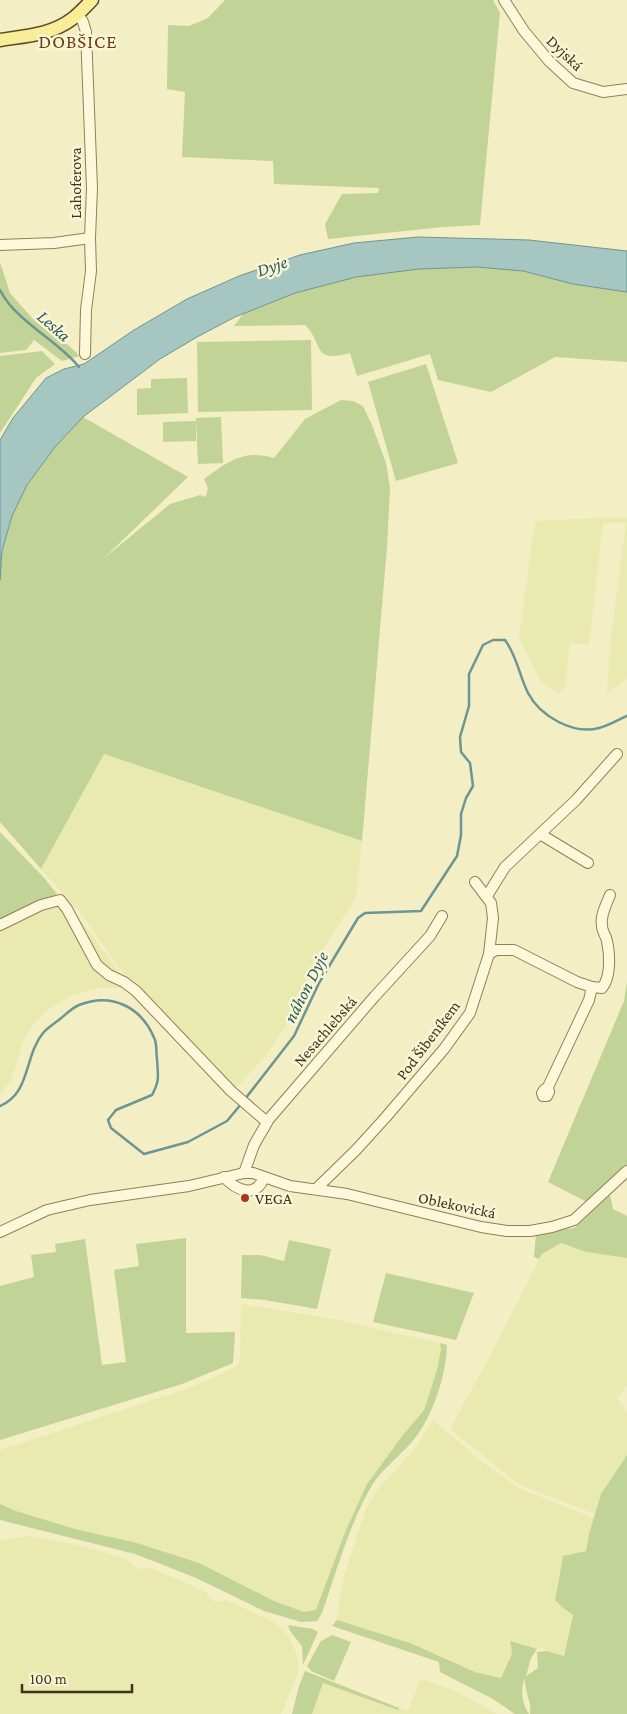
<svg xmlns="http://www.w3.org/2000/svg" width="627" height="1714" font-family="'Crimson Pro',serif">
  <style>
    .farmland { fill: #e8eab0 }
    .green { fill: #c1d396 }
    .water { fill: #a6c6c2; stroke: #6c9693 }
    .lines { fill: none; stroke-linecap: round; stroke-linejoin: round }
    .stream { stroke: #6c9693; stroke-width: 2.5 }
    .minor-casing { stroke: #908058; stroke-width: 12 }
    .major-casing { stroke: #5e4d2c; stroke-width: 15 }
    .minor { stroke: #fcf8d9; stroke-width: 10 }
    .major { stroke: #faed98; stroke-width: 12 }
    .poi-dot { fill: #a73820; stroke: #f9f6d5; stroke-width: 2 }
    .labels { text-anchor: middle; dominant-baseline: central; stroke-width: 5; stroke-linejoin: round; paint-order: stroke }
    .street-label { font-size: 16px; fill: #3f341d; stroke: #f9f6d5 }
    .poi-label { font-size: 16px; fill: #3f341d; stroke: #f9f6d5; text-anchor: start }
    .water-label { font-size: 18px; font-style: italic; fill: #2b5a60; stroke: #f9f6d5 }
    .quarter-label { font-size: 19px; letter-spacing: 1px; fill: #713b18; stroke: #f9f6d5 }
  </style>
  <rect width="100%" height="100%" fill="#f3eec4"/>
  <g class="farmland">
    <polygon points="617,517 627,518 627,678 607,694 610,645 626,523 603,523 589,645 570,643 565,688 559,694 541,681 519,637 535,521"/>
    <polygon points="104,754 362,841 356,897 322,951 287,1025 263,1059 235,1089 138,990 117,965 83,916 41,869"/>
    <polygon points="54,901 64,903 79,918 133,991 121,988 98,988 71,996 46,1011 33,1024 24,1039 11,1081 0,1094 0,927"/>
    <polygon points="561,1243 586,1252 627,1258 627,1386 617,1398 627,1411 627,1455 601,1494 595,1514 520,1485 450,1429 499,1339 542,1254"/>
    <polygon points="241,1304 329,1318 440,1343 441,1349 437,1370 424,1411 403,1435 367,1484 316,1610 304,1612 274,1601 199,1563 137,1543 75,1529 16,1511 0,1504 0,1450 187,1389 221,1374 238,1365 240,1358"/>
    <polygon points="433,1420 481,1461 521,1489 594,1518 589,1534 586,1551 563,1556 556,1588 563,1608 573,1615 564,1656 547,1651 539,1646 537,1649 510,1642 512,1654 501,1678 475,1672 410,1643 337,1620 343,1579 366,1509 379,1487 414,1450"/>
    <polygon points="30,1536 82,1546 127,1559 138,1569 151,1568 202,1590 207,1593 212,1600 216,1602 226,1600 276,1623 289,1637 296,1653 298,1664 298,1673 281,1714 0,1714 0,1540"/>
    <polygon points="421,1679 456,1691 497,1714 312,1714 323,1683 398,1710 399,1708 408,1711"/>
  </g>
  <g class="green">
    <polygon points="225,0 493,0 500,13 480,225 443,227 328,239 325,224 342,194 378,193 379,188 274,184 273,161 182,157 185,92 167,89 168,25 189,26 208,18"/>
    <polygon points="0,262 10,293 32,318 55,337 68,345 80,356 62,361 34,340 26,350 0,353"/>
    <path d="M477,267L518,270L573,284L627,292V362L555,357L491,392L438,380L430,354L357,376L350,353C311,364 324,343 305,325L234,326L243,314L295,293L356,277L419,269Z"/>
    <polygon points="311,340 312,410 198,412 197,342"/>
    <polygon points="42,351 55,364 36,378 0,433 0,356"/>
    <polygon points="426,364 458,463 396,481 368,382"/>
    <polygon points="187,378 188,413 137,415 137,389 151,388 151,379"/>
    <path d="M341,400L353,401L363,406L372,425L386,463L390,488L387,547L362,841L104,754L41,869L0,822V580L2,551L12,516L27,485L55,447L83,417L188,477L103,559L170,504L200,495L206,497L208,488L204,479C228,462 243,449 274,458L305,419Z"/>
    <polygon points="221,417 223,463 198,464 196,418"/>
    <polygon points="196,421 196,441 163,442 163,422"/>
    <polygon points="0,832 45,879 57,894 0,923"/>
    <polygon points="627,982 627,1165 589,1203 548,1182 624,1001"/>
    <polygon points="610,1195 613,1209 627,1216 627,1258 586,1252 561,1243 542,1254 539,1259 534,1257 536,1233 574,1228"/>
    <polygon points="186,1238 186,1333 235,1332 233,1363 182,1384 0,1440 0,1286 34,1277 31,1255 56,1252 55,1244 85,1239 102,1365 126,1362 114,1270 139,1266 136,1244"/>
    <polygon points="289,1240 331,1249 317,1309 265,1300 241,1298 242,1255 260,1255 284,1261"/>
    <polygon points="386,1273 474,1293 456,1340 373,1322"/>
    <path d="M440,1343L447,1345C446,1377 432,1419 411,1443C399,1456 381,1471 372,1485C349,1525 337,1570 322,1613L317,1621L301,1622L264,1611L194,1577L135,1554L0,1520V1504L16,1511L75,1529L137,1543L199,1563L274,1601L304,1612L316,1610L346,1530L367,1484L403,1435L424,1410L437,1370L441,1349Z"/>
    <path d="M627,1455V1714H530C532,1701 524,1692 525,1678C520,1689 522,1704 529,1714H515L493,1699L440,1672L439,1662L332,1626L337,1620L410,1643L475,1672L501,1678L512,1654L510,1641L537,1649L531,1658L526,1676L538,1668L537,1652L547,1651L564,1656L573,1615L563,1608L555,1600L563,1556L586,1551L589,1534L601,1494Z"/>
    <polygon points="288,1625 313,1629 318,1632 303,1665 302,1646 290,1631"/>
    <polygon points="332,1635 351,1642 334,1681 311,1671 307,1666 321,1641"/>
    <polygon points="305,1671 399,1708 398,1710 323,1683 312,1714 292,1714 299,1686"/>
  </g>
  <polygon class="water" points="418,237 529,240 627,251 627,292 573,284 523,271 477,267 419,269 356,277 295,293 235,317 197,337 160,359 83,417 55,447 27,485 12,516 2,551 0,580 0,440 13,418 46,378 64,369 84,364 134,330 187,299 239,276 300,255 354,243"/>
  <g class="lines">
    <g class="stream">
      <path d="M0,290C16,322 58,340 79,367"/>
      <path d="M245,1099L294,1036L319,983L358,918L365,913L421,911L457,856L461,835V814L466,798L473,786L470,763L461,752L460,737L469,706V674L483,645L493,640H505C517,656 519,675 528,693C540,716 573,735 599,728C608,726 618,720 627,716"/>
      <path d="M0,1106C31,1093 24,1056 43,1033C47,1028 55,1023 60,1019C66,1014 72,1008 79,1005C112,992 142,1007 155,1040C157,1046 156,1053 157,1059C158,1076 160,1080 152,1095L116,1110L108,1120L111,1128L144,1154L188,1142L227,1121L242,1103"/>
    </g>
    <g class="minor-casing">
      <g id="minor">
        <polyline points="504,0 524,31 549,61 573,83 603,92 627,89"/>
        <polyline points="78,14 83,22 86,32 92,188 90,238 91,271 86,310 85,354"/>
        <polyline points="0,245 54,243 90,238"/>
        <polyline points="540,834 588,863"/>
        <polyline points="487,896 505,867 576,800 617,754"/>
        <polyline points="0,925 41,905 60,900 67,909 97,965 109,975 124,982 136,991 231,1091 267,1122"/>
        <polyline points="489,954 496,950 514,950 577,982 592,987 589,1000 548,1087 544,1090 542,1093 543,1096 547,1096 549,1092 548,1087"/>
        <path d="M592,987L602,988C611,977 610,955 607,941C606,936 602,931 602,926C600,916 606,905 610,895"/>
        <polyline points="244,1173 254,1145 269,1119 375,996 430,936 442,916"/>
        <path d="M224,1177C236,1190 255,1199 264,1178"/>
        <polyline points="316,1189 356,1150 386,1117 444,1049 470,1013 489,954 493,918 491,903 475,882"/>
        <polyline points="0,1232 47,1210 90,1200 189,1186 244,1173 253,1173 290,1186 347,1194 481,1227 507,1231 530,1231 552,1227 574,1220 627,1171"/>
      </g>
    </g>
    <g class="major-casing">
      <path id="major" d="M0,40C25,36 51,35 72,19C79,14 85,7 92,0"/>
    </g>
    <use href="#minor" class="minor"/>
    <use href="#major" class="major"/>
  </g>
  <circle class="poi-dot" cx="245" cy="1198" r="5"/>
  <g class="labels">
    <g class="street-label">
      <text transform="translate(565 53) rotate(44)">Dyjská</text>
      <text transform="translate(75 183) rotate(-90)">Lahoferova</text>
      <text transform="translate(325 1031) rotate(-49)">Nesachlebská</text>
      <text transform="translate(428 1040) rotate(-53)">Pod Šibeníkem</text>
      <text transform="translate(457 1205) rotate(12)">Oblekovická</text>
    </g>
    <g class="poi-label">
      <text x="255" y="1198">VEGA</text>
    </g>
    <g class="water-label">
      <text transform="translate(272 266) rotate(-19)">Dyje</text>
      <text transform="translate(54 326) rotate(41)">Leska</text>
      <text transform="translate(306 987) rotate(-63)">náhon Dyje</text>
    </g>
    <g class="quarter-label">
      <text x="78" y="41">DOBŠICE</text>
    </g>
  </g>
  <path d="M22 1684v8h110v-8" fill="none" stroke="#3f341d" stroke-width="2.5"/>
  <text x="30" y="1684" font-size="15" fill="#3f341d" stroke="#f9f6d5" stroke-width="4" paint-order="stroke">100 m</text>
</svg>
